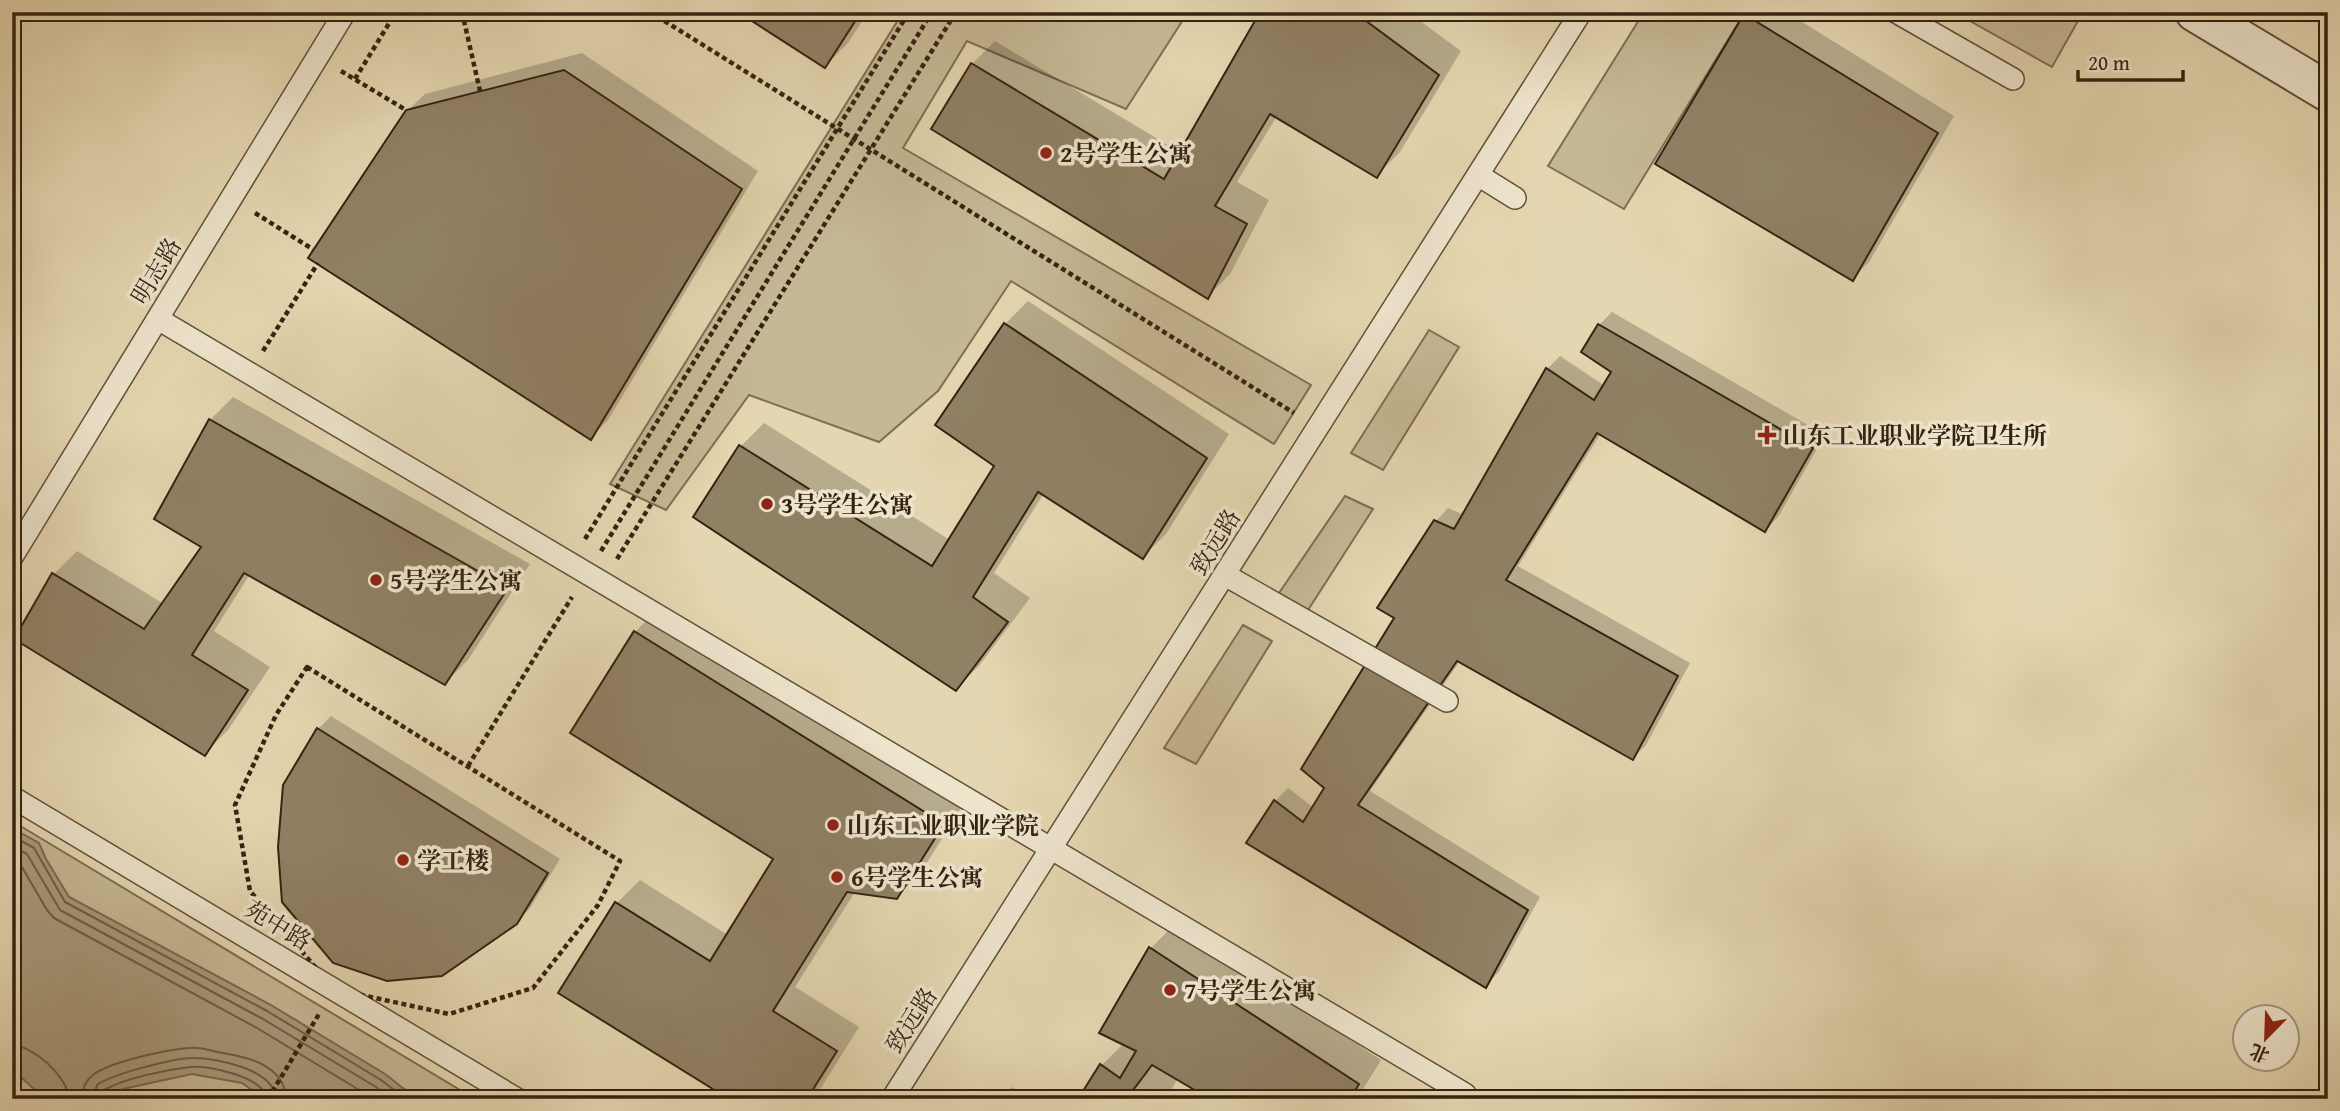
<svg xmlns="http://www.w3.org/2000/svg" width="2340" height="1111" font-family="'Gentium Book Plus','Noto Serif SC',serif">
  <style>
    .green { fill: #c6b895; stroke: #7e6e54; stroke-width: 2 }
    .water { fill: #a8997a; stroke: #7a6a50; stroke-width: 2 }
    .shadow { fill: #0003 }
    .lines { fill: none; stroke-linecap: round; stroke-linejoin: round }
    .shore { stroke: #6e5e46; stroke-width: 2 }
    .building { fill: #908064; stroke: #352312; stroke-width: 2 }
    .service-casing { stroke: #61503a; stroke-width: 24 }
    .minor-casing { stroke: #61503a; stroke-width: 42 }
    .path { stroke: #352312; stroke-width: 4.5; stroke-dasharray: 5 3.5; stroke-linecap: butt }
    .service { stroke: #ede4cc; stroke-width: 21 }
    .minor { stroke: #ede4cc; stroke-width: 38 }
    .poi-dot { fill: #8f2418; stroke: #ede4cc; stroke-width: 2.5 }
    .labels { text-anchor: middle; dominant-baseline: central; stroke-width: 7; stroke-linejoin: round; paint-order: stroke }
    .poi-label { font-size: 24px; font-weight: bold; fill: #352312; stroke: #ede4cc; text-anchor: start }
    .street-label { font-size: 24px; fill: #352312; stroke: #ede4cc }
  </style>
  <rect width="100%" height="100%" fill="#e4d6b0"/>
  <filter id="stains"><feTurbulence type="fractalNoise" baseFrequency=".00286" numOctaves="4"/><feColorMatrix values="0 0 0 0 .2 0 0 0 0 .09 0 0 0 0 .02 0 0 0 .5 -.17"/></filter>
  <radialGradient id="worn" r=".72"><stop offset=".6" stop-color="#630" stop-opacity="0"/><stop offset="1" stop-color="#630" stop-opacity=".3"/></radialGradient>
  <g class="green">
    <polygon points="903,12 1188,12 1126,109 967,41 903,148 1311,385 1274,444 1011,281 938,391 879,442 749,395 666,510 610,484"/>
    <polygon points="1644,12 1745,12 1624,209 1548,166"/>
    <polygon points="1954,12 2083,12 2052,67"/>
    <polygon points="1429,330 1459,347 1383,470 1351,453"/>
    <polygon points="1345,496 1373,509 1308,610 1275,599"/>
    <polygon points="1243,625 1272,641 1196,764 1164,748"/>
    <polygon points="12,821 475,1099 12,1099"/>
  </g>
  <polygon class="water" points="12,828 39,843 46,859 69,897 271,1005 385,1074 417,1099 264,1099 242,1083 192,1074 123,1089 102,1099 44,1098 12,1069"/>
  <g class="shadow">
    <polygon points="741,12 868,12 848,43 825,66"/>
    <polygon points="1262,12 1408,12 1461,51 1400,152 1377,175 1277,116 1237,182 1269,200 1230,274 1207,297 972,64 995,41 1181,153"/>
    <polygon points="1748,12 1786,12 1954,116 1869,262 1852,279 1657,164"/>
    <polygon points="582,53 758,171 608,420 591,437 407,111 425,94"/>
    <polygon points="1028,301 1229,434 1166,534 1143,557 1044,493 994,573 1030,598 979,666 955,689 741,446 764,423 950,540 996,465 1005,324"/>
    <polygon points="1612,312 1825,435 1778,517 1765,530 1601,433 1518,566 1690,663 1646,745 1633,758 1460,661 1370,791 1540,897 1499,972 1486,985 1275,801 1288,788 1314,808 1327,788 1435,522 1448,508 1464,515 1547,369 1560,356 1605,386 1614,372 1599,325"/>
    <polygon points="233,397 530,564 468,660 445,683 250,574 214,631 270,667 228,730 205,753 17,639 54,574 77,551 164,604 203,546 157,518 210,420"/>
    <polygon points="658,609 966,800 920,874 896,898 855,892 795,987 859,1027 814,1099 732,1099 561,992 617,903 640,880 728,935 776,858 635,632"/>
    <polygon points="331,716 560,859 530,908 516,922 318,729"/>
    <polygon points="1174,925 1381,1060 1357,1099 1213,1099 1178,1078 1166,1099 1080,1099 1101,1066 1124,1043 1151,948"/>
    <polygon points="1012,1087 1031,1099 1000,1099"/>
  </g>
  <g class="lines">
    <g class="shore">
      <polyline points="12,836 34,848 65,902 267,1011 381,1080 406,1099"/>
      <polyline points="12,846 27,854 60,910 263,1019 376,1087 391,1099"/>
      <polyline points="12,858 19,862 47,910 54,918 257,1028 374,1099"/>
      <path d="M12,1045C34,1046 68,1077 69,1099"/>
      <path d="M82,1099C82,1089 85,1081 93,1075C109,1062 169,1049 190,1048C199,1047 209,1050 217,1052C244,1056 285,1064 286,1099"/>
      <path d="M93,1099L97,1085C112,1074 174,1058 193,1058C217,1058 274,1069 276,1099"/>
      <path d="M101,1099L104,1090C126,1078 164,1070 190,1067C209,1065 264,1077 267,1099"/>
    </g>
  </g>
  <g class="building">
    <polygon points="738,12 861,12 825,68"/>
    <polygon points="1260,12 1354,12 1439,75 1377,178 1270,114 1215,206 1247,224 1208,299 931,129 971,63 1164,179"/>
    <polygon points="1744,14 1938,133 1853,281 1655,164"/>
    <polygon points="564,70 742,189 591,440 308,258 406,110"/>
    <polygon points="1004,323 1207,458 1143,559 1038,492 973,597 1008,622 956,691 693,517 739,445 932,566 994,466 935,425"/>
    <polygon points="1598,324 1813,448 1765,532 1597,433 1506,580 1678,676 1633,760 1457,661 1358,805 1528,910 1486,988 1246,843 1274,800 1303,822 1324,788 1301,769 1394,618 1377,608 1434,520 1454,529 1546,368 1594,400 1611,372 1581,352"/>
    <polygon points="209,419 508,588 445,685 244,573 192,655 248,690 205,756 14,639 52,573 144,629 201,547 154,519"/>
    <polygon points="634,631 944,824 897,899 847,892 773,1011 837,1051 807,1099 729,1099 558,993 615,902 710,961 773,859 570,733"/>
    <polygon points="317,728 548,873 517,924 442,976 387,981 333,963 282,902 278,847 283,785"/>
    <polygon points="1149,947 1359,1084 1350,1099 1210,1099 1152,1065 1134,1089 1150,1099 1078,1099 1100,1064 1120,1078 1136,1051 1099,1033"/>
  </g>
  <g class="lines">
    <g class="service-casing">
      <g id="service">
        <polyline points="1896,12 2013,79"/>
        <polyline points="1478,175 1515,198"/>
        <polyline points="158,319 1465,1094"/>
        <polyline points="12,557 345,12"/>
        <polyline points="1225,575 1447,701"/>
        <polyline points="12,797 517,1099"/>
        <polyline points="892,1099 1581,12"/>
      </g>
    </g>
    <g class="minor-casing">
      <polyline id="minor" points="2195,12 2328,92"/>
    </g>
    <g class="path">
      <polyline points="462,12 480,91"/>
      <polyline points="650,12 1294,413"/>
      <polyline points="341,71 406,110"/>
      <polyline points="355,79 396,12"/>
      <polyline points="255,213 314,250"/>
      <polyline points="263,351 318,263"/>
      <polyline points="585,539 909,12"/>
      <polyline points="601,551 932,12"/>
      <polyline points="617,559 956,12"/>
      <polygon points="307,667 620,861 598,905 533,988 449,1014 334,989 250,891 235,805 276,715"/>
      <polyline points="468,766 572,597"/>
      <polyline points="12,1094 15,1099"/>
      <polyline points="268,1099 319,1014"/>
    </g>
    <use href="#service" class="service"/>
    <use href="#minor" class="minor"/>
  </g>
  <g class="poi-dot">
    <circle cx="1046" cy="153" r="7"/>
    <path d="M1763.5 424.5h7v7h7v7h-7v7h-7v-7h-7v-7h7z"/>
    <circle cx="767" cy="504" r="7"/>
    <circle cx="376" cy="580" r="7"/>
    <circle cx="833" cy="825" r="7"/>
    <circle cx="403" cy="860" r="7"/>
    <circle cx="837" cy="877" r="7"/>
    <circle cx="1170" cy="990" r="7"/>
  </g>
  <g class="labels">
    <g class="poi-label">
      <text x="1060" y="153">2号学生公寓</text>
      <text x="1783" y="435">山东工业职业学院卫生所</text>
      <text x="781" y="504">3号学生公寓</text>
      <text x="390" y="580">5号学生公寓</text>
      <text x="847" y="825">山东工业职业学院</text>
      <text x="417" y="860">学工楼</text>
      <text x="851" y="877">6号学生公寓</text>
      <text x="1184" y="990">7号学生公寓</text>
    </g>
    <g class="street-label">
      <text transform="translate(156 271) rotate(-59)">明志路</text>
      <text transform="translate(1215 542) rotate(-58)">致远路</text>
      <text transform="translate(278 925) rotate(31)">苑中路</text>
      <text transform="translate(911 1020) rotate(-57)">致远路</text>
    </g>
  </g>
  <rect width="2340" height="1111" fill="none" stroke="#e4d6b0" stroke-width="42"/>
  <rect x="14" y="14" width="2312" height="1083" fill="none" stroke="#352312" stroke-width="3.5"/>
  <rect x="21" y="21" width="2298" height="1069" fill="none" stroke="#352312" stroke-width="2"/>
  <g transform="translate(2266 1038) rotate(203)"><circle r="33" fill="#ede4cc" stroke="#a39782" stroke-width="2"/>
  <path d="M0-5L12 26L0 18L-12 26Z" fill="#8f2418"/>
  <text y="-10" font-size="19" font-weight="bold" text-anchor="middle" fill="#352312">北</text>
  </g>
  <path d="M2078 70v10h105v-10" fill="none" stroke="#352312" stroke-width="3.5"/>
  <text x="2088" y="70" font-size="21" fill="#352312" stroke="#ede4cc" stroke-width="5" paint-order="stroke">20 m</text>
  <rect width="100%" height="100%" filter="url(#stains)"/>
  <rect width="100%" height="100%" fill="url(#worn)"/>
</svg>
